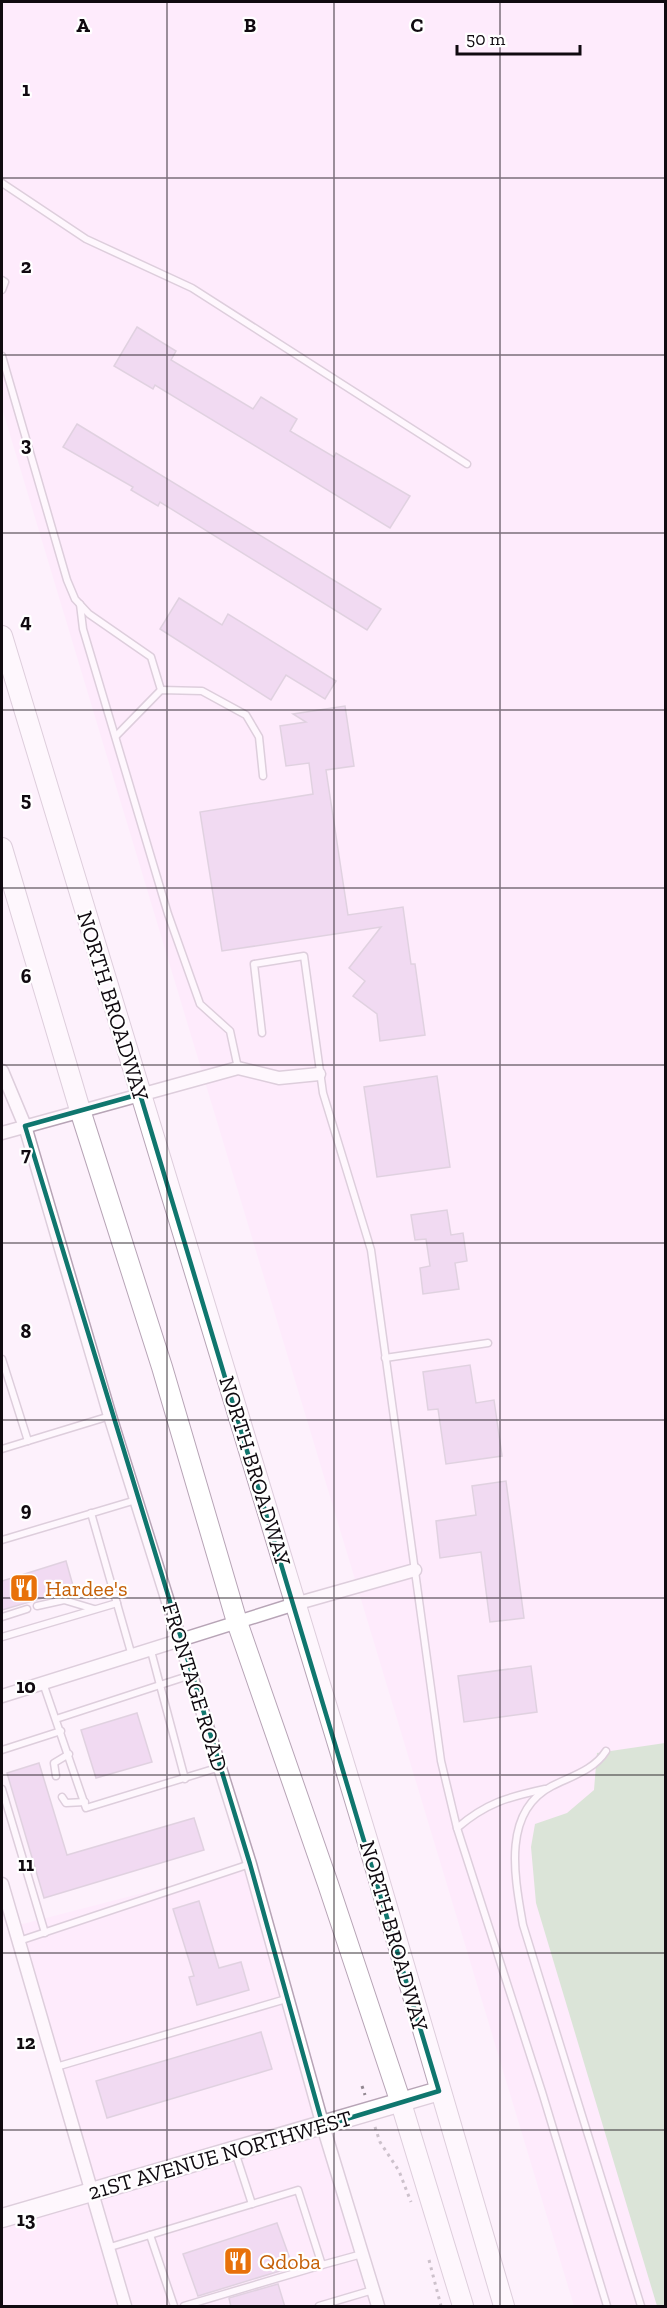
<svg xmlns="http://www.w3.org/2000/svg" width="667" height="2308" font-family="'Zilla Slab',serif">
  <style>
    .built { fill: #fee4fc }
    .grass { fill: #b2d5ad }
    .building { fill: #e2bee7; stroke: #bdacbf; stroke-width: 1.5 }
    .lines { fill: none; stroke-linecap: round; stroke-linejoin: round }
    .lane-casing { stroke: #b7a4b6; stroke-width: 9 }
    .street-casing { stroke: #b7a4b6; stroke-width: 15 }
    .secondary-casing { stroke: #b7a4b6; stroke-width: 21 }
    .primary-casing { stroke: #b7a4b6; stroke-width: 22 }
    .path { stroke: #918790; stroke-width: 3; stroke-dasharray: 3 4.5; stroke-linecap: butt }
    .lane { stroke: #fff; stroke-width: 6 }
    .street { stroke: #fff; stroke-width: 12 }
    .secondary { stroke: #fff; stroke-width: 18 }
    .primary { stroke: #fff; stroke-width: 20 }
    .marked { fill: none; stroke: #0f766e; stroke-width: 4.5; stroke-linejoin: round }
    .grid { fill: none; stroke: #100a10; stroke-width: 1.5; stroke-opacity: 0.55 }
    .labels { text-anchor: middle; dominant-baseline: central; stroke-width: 4.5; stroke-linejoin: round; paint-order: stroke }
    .street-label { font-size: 22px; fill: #100a10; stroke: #fff }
    .food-label { font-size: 22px; fill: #c56008; stroke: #fff; text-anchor: start }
    .grid-label { font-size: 20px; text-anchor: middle; font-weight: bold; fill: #100a10; stroke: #fff; stroke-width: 4.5; stroke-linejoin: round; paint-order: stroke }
  </style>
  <rect width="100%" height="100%" fill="#fdf1fc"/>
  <g class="built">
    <polygon points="2,2 665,2 665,2306 574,2306 2,408"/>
    <polygon points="244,1867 373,2306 2,2306 2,2219 92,2193 15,1926"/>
  </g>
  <polygon class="grass" points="665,1743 665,2306 657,2306 536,1903 531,1847 535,1824 567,1813 594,1790 597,1753"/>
  <g class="building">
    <polygon points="137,327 176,351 171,360 253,409 261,397 297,419 290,431 334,457 336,453 410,496 390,528 155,385 153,389 114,366"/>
    <polygon points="77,424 381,609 367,630 160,502 158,506 131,490 133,487 63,447"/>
    <polygon points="179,598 222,625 228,614 336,681 325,699 286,675 271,700 160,629"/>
    <polygon points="345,706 354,766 326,770 348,915 403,907 411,964 415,964 425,1035 380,1041 377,1014 353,996 365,981 349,968 381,927 222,951 200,812 313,794 309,763 286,766 280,726 306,722 293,714"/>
    <polygon points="437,1076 450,1167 377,1177 364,1087"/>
    <polygon points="447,1210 451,1235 463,1233 467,1261 455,1263 459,1289 423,1294 420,1268 430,1266 426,1239 415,1240 411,1215"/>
    <polygon points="470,1365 476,1403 494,1400 502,1456 446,1464 438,1409 428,1410 423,1372"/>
    <polygon points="506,1481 524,1618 490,1622 481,1552 440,1558 436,1521 476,1515 472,1486"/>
    <polygon points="66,1561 74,1589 2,1610 2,1581"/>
    <polygon points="531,1666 537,1712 464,1722 458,1676"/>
    <polygon points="137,1713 152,1762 96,1778 81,1730"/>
    <polygon points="39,1763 67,1855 194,1818 204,1850 44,1898 7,1773"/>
    <polygon points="199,1901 219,1968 241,1962 249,1990 197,2005 189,1977 194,1976 173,1909"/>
    <polygon points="261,2032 272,2069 107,2118 96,2081"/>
    <polygon points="277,2223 293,2267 198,2296 183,2254"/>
    <polygon points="278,2284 285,2307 231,2307 229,2298"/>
  </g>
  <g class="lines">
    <g class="lane-casing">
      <g id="lane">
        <polyline points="2,183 86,239 192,288 467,464"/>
        <polyline points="2,280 5,282 2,290"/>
        <polyline points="2,356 67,580 75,599 89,614 151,657 161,690"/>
        <polyline points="80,604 83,629 168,914 200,1004 230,1031 238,1068"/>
        <polyline points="116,736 161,690 202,691 246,715 259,737 263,776"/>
        <polyline points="262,1033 254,964 304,956 323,1093 371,1250 441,1761 457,1828 542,2092 607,2306"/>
        <polyline points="385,1358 488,1343"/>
        <polyline points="2,1359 28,1441 110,1416"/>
        <polyline points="2,1449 28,1441"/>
        <polyline points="91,1513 132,1656"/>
        <polyline points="2,1540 136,1500"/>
        <polyline points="37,1606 64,1600 94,1609"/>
        <polyline points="2,1617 27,1609"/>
        <polyline points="2,1637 117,1603"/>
        <polyline points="151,1651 160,1685 191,1675"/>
        <polyline points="43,1683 86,1808 220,1767"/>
        <polyline points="56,1719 160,1685 185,1779"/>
        <polyline points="2,1750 61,1731"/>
        <path d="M606,1751C594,1770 572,1776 552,1786C501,1812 515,1879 523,1925L641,2306"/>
        <polyline points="56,1776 54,1763 69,1754"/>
        <polyline points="2,1789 45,1933"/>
        <polyline points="62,1797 66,1803 85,1802"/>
        <path d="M457,1828C486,1803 508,1797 545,1789"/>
        <polyline points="19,1941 250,1864"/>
        <polyline points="56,2067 286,1999"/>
        <polyline points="235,2152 252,2204 298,2190 322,2265 362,2254"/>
        <polyline points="150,2235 174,2306"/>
        <polyline points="107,2248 252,2204"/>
        <polyline points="184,2306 322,2265"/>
        <polyline points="319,2306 373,2290"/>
      </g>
    </g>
    <g class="street-casing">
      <g id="street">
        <polyline points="2,1071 25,1126 110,1416 250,1864 323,2126 378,2306"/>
        <polyline points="2,1133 238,1068 279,1078 319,1074"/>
        <polyline points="2,1696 295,1604 415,1570"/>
        <polyline points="2,1884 125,2306"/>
      </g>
    </g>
    <g class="secondary-casing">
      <polyline id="secondary" points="2,2218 439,2091"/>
    </g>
    <g class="primary-casing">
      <g id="primary">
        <polyline points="2,636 372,1856 504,2306"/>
        <polyline points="2,848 80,1110 162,1367 237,1622 328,1884 401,2103 463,2306"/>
      </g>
    </g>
    <g class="path">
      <polyline points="362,2086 365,2095"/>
      <polyline points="375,2127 380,2142 399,2171 411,2202"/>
      <polyline points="429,2260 441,2306"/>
    </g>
    <use href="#lane" class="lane"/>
    <use href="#street" class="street"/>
    <use href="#secondary" class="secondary"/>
    <use href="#primary" class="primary"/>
  </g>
  <path d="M0 0H667V2308H0ZM140,1094L439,2091L323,2126L250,1864L25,1126Z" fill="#fdf1fc" fill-opacity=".55" fill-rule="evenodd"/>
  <path class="marked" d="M140,1094L439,2091L323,2126L250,1864L25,1126Z"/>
  <path class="grid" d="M167,2V2306M334,2V2306M500,2V2306M2,178H666M2,355H666M2,533H666M2,710H666M2,888H666M2,1065H666M2,1243H666M2,1420H666M2,1598H666M2,1775H666M2,1953H666M2,2130H666"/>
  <defs>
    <g id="restaurant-square" transform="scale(1.5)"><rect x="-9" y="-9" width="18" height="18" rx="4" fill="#e8710a" stroke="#fff"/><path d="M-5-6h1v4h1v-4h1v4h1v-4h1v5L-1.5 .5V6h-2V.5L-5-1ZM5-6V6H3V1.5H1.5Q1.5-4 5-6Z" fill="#fff"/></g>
  </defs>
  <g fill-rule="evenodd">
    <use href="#restaurant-square" x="24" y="1588"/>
    <use href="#restaurant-square" x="238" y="2261"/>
  </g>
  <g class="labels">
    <g class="street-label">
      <text transform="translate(113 1006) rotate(73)">NORTH BROADWAY</text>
      <text transform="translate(255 1471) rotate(73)">NORTH BROADWAY</text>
      <text transform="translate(195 1687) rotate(73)">FRONTAGE ROAD</text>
      <text transform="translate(394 1936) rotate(74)">NORTH BROADWAY</text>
      <text transform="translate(220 2155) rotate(-16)">21ST AVENUE NORTHWEST</text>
    </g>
    <g class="food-label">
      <text x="45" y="1588">Hardee's</text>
      <text x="259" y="2261">Qdoba</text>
    </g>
  </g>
  <g class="grid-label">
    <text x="83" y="32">A</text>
    <text x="250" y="32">B</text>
    <text x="417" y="32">C</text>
    <text x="26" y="96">1</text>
    <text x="26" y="273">2</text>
    <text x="26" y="451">3</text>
    <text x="26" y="628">4</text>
    <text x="26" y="806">5</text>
    <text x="26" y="983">6</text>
    <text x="26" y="1161">7</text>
    <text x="26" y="1338">8</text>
    <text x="26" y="1516">9</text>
    <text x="26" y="1693">10</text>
    <text x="26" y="1871">11</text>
    <text x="26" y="2049">12</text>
    <text x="26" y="2226">13</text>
  </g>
  <rect width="667" height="2308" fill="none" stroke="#100a10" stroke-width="6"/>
  <path d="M457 45v9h123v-9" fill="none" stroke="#100a10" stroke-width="3"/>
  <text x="466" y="45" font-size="18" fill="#100a10" stroke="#ffffff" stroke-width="4.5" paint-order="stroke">50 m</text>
</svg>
